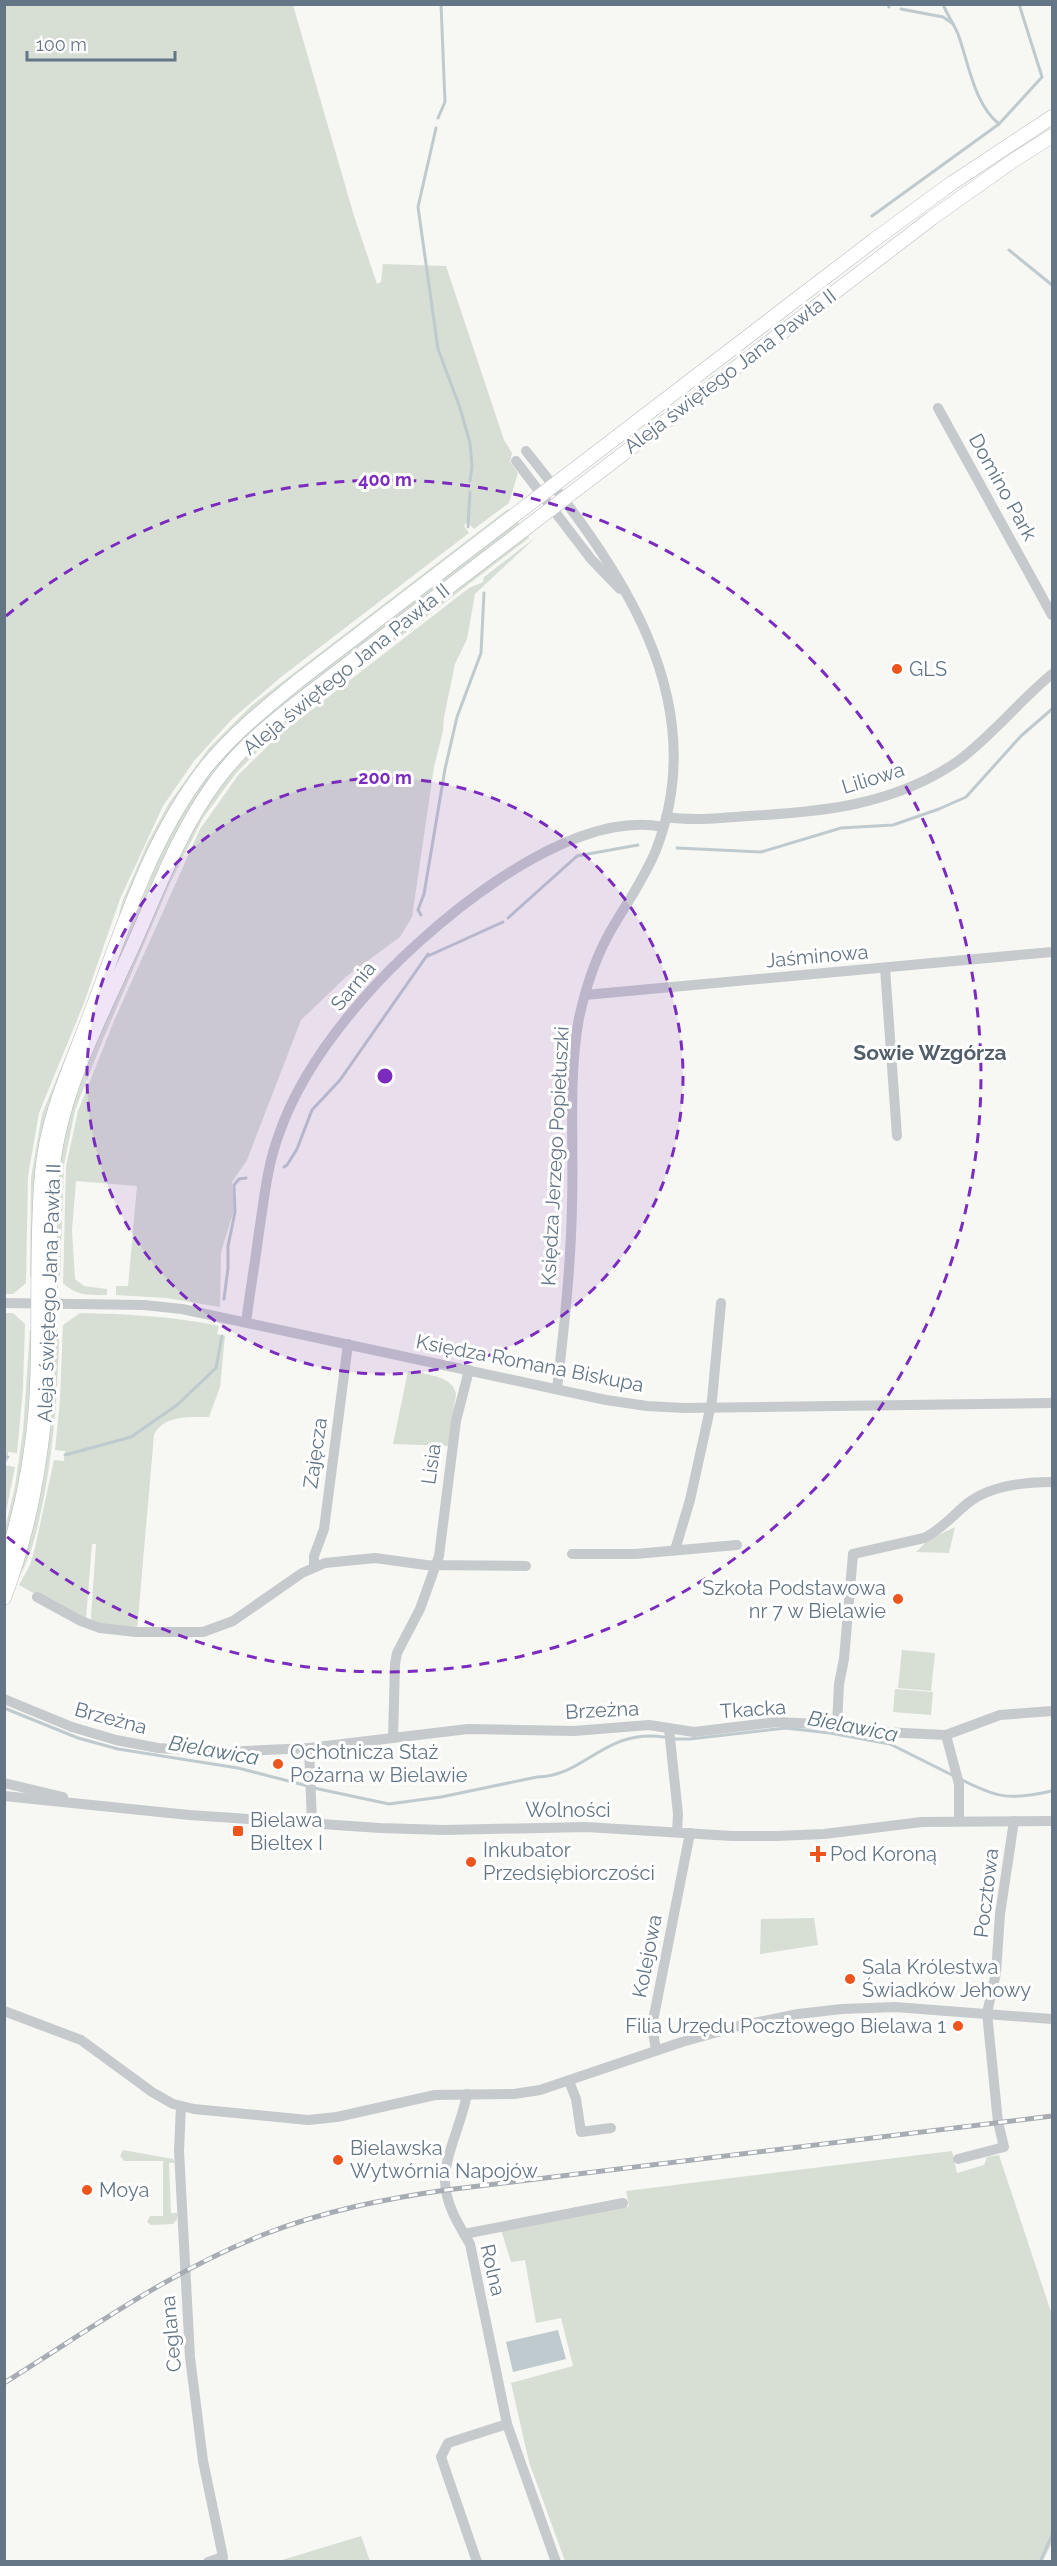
<svg xmlns="http://www.w3.org/2000/svg" width="1057" height="2566" font-family="Raleway,sans-serif">
  <style>
    .green { fill: #d7dfd4 }
    .water { fill: #bfcacf }
    .lines { fill: none; stroke-linecap: round; stroke-linejoin: round }
    .stream { stroke: #bfcacf; stroke-width: 3 }
    .major-casing { stroke: #b7bbbf; stroke-width: 15 }
    .minor { stroke: #c6cacd; stroke-width: 10 }
    .major { stroke: #fff; stroke-width: 14 }
    .rail-casing { stroke: #a6acb2; stroke-width: 5 }
    .rail { stroke: #fff; stroke-width: 3; stroke-dasharray: 9; stroke-linecap: butt }
    .ring { fill: none; stroke: #7b2cbf; stroke-width: 3; stroke-dasharray: 10 8 }
    .poi-dot { fill: #ed551d; stroke: #fff; stroke-width: 2 }
    .labels { text-anchor: middle; dominant-baseline: central; stroke-width: 6; stroke-linejoin: round; paint-order: stroke }
    .street-label { font-size: 20px; fill: #647686; stroke: #fff }
    .poi-label { font-size: 20px; fill: #647686; stroke: #fff; text-anchor: start }
    .neighbourhood-label { font-size: 21px; font-weight: bold; fill: #525f6b; stroke: #fff }
    .water-label { font-size: 21px; font-style: italic; fill: #5f7783; stroke: #fff }
    .centre { fill: #7b2cbf; stroke: #fff; stroke-width: 3 }
    .ring-label { font-size: 18px; text-anchor: middle; font-weight: bold; fill: #7b2cbf; stroke: #fff; stroke-width: 6; stroke-linejoin: round; paint-order: stroke }
  </style>
  <rect width="100%" height="100%" fill="#f7f7f3"/>
  <g class="green">
    <polygon points="5,5 293,5 354,216 377,284 381,282 383,264 446,266 504,440 512,453 510,462 518,473 509,503 474,529 467,522 464,526 469,533 281,677 232,719 194,761 163,806 120,899 84,1003 39,1113 28,1176 26,1283 13,1294 5,1294"/>
    <polygon points="508,509 510,511 214,749 101,969 33,1277 30,1277 31,1178 42,1114 86,1007 116,928 122,902 147,844 169,803 209,748 252,705"/>
    <polygon points="517,521 520,525 245,740 134,930 111,978 156,864 184,808 214,767 263,717"/>
    <polygon points="528,534 529,538 281,728 237,772 203,818 171,881 104,1037 75,1110 64,1165 60,1277 55,1278 58,1173 66,1125 83,1075 107,1018 171,872 202,811 233,769 280,724"/>
    <path d="M536,537L475,594L467,639L455,664L444,717L443,731L434,767L412,917L400,937L347,976L301,1020L247,1160L232,1182L234,1210L221,1252L220,1307L166,1298L116,1295V1286H128L137,1186L76,1181L72,1230L75,1279L84,1286L107,1289V1295C87,1295 77,1296 63,1283L66,1166L78,1111L114,1021L200,829L239,774L279,735L469,588L483,582L484,577Z"/>
    <polygon points="4,1313 13,1313 25,1324 23,1389 17,1453 8,1452 8,1461 5,1461"/>
    <path d="M80,1313C127,1314 172,1316 219,1326L217,1334L225,1336L220,1387L209,1417C190,1417 163,1415 154,1435L137,1630L94,1623L91,1617L96,1544H92L86,1619L76,1617L19,1585L30,1565L35,1548L54,1460L64,1461L65,1451L55,1450L60,1400L63,1325Z"/>
    <polygon points="30,1330 33,1330 29,1422 21,1479 5,1548 5,1529 15,1486 23,1431"/>
    <path d="M55,1330L59,1332V1341C57,1400 53,1458 40,1516C35,1538 30,1558 19,1577L44,1476L52,1403Z"/>
    <path d="M408,1371C423,1374 453,1375 456,1394L449,1446L393,1444Z"/>
    <polygon points="5,1465 15,1467 5,1517 4,1465"/>
    <polygon points="955,1527 949,1553 916,1552 928,1540"/>
    <polygon points="902,1650 935,1653 931,1691 898,1688"/>
    <polygon points="895,1689 933,1692 931,1715 893,1712"/>
    <polygon points="814,1918 818,1945 760,1954 761,1919"/>
    <polygon points="123,2150 173,2159 175,2163 169,2163 171,2213 177,2213 177,2219 173,2224 151,2225 147,2222 150,2216 163,2216 163,2161 124,2161 120,2156"/>
    <polygon points="952,2151 957,2173 984,2165 987,2157 999,2155 1052,2315 1052,2543 1043,2561 565,2561 529,2462 511,2383 573,2366 561,2318 536,2323 525,2260 511,2262 501,2230 629,2206 626,2191"/>
    <polygon points="361,2536 370,2561 279,2561"/>
  </g>
  <polygon class="water" points="558,2330 566,2359 513,2372 506,2342"/>
  <g class="lines">
    <g class="stream">
      <polyline points="888,4 889,7"/>
      <path d="M943,4C947,15 954,24 958,34C969,64 974,104 999,124"/>
      <polyline points="901,9 943,17 952,23"/>
      <polyline points="438,118 445,102 441,4"/>
      <polyline points="436,128 418,207 438,349 460,408 470,443 472,466 470,481"/>
      <polyline points="872,216 999,124 1042,77 1019,4"/>
      <polyline points="1009,250 1052,285"/>
      <polyline points="468,527 470,492"/>
      <polyline points="677,848 761,852 841,828 893,825 939,809 966,797 1021,736 1052,709"/>
      <polyline points="421,915 418,910 424,894 445,769 457,717 481,653 484,593"/>
      <polyline points="508,918 577,856 638,845"/>
      <polyline points="428,956 503,922"/>
      <polyline points="284,1167 287,1165 297,1149 312,1110 340,1080 428,954"/>
      <polyline points="224,1299 228,1268 228,1246 235,1212 234,1185 239,1179 246,1178"/>
      <polyline points="65,1455 131,1437 177,1405 216,1368 222,1336"/>
      <polyline points="4,1457 8,1457"/>
      <polyline points="4,1708 78,1738 118,1749 238,1768 308,1786"/>
      <polyline points="674,1739 690,1739 785,1728 830,1733 890,1744 954,1776"/>
      <path d="M960,1779C999,1799 1010,1800 1052,1791"/>
      <path d="M314,1788L389,1804L441,1797L537,1777C586,1776 603,1729 664,1737"/>
      <polyline points="1040,2562 1052,2535"/>
    </g>
    <g class="major-casing">
      <g id="major">
        <path d="M4,1566C21,1514 32,1460 36,1405C41,1328 35,1250 42,1173C47,1114 73,1062 93,1007C124,925 151,837 206,767C233,734 265,708 298,681L874,240L952,183L1052,117"/>
        <path d="M4,1598C40,1503 49,1404 50,1303C51,1258 48,1211 53,1166C62,1087 103,1013 135,941C159,887 179,832 214,784C238,750 270,724 302,699L932,218L1014,160L1052,136"/>
      </g>
    </g>
    <g class="minor">
      <polyline points="938,408 1052,615"/>
      <path d="M526,451C617,565 715,697 656,850C645,877 629,900 614,925C597,953 586,986 579,1018C568,1078 574,1143 572,1204C571,1266 564,1328 557,1389"/>
      <polyline points="516,461 591,559 620,589"/>
      <path d="M666,817C693,821 721,818 748,816C822,812 895,805 958,761C993,735 1019,701 1052,674"/>
      <polyline points="885,968 897,1136"/>
      <polyline points="585,995 1052,952"/>
      <polyline points="4,1303 144,1305 182,1309 606,1400 647,1406 684,1408 1052,1403"/>
      <path d="M246,1322C250,1292 255,1263 259,1232C264,1200 267,1166 279,1134C296,1085 328,1039 362,1000C422,930 565,807 663,827"/>
      <polyline points="675,1550 690,1500 712,1400 721,1303"/>
      <polyline points="572,1554 635,1554 737,1545"/>
      <polyline points="314,1566 314,1556 324,1529 348,1344"/>
      <polyline points="37,1597 81,1621 100,1628 136,1632 203,1632 233,1621 302,1573 325,1563 375,1558 426,1565 526,1566"/>
      <polyline points="4,1699 72,1727 116,1740 158,1748 223,1752 309,1748 468,1729 574,1731 649,1725 694,1732 777,1722 837,1725 862,1731 946,1735 1000,1715 1052,1711"/>
      <path d="M837,1725L839,1684L844,1659L853,1554L924,1538C941,1530 953,1515 968,1503C991,1485 1025,1482 1052,1482"/>
      <polyline points="669,1729 678,1814 677,1832"/>
      <polyline points="946,1735 959,1784 959,1821"/>
      <polyline points="393,1738 395,1664 397,1653 420,1609 439,1556 456,1421 469,1370"/>
      <polyline points="309,1748 312,1823"/>
      <polyline points="4,1783 63,1797"/>
      <polyline points="4,1796 189,1815 380,1828 444,1830 586,1827 732,1836 776,1836 824,1834 922,1822 1052,1821"/>
      <polyline points="4,2011 81,2040 152,2092 173,2104 194,2109 308,2120 337,2117 435,2095 514,2094 540,2090 682,2042 739,2026 798,2014 842,2009 895,2007 1052,2019"/>
      <polyline points="656,2050 652,2026 690,1833"/>
      <polyline points="569,2081 576,2099 581,2132 611,2128"/>
      <path d="M467,2094C463,2119 444,2158 445,2180C445,2203 458,2224 470,2244L507,2424L556,2562"/>
      <polyline points="181,2106 179,2151 190,2357 203,2461 223,2557 208,2562"/>
      <polyline points="958,2159 1004,2147 998,2122 987,2013 996,1973 1000,1914 1014,1821"/>
      <polyline points="464,2234 623,2203"/>
      <polyline points="477,2562 441,2457 448,2443 507,2424"/>
    </g>
    <use href="#major" class="major"/>
    <g class="rail-casing">
      <path id="rail" d="M4,2383C89,2330 172,2270 265,2234C324,2211 384,2199 446,2190L1052,2116"/>
    </g>
    <use href="#rail" class="rail"/>
  </g>
  <circle cx="385" cy="1076" r="298" fill="#7b2cbf" fill-opacity=".12"/>
  <g class="ring">
    <circle cx="385" cy="1076" r="298"/>
    <path d="M6 616A596 596 0 1 1 6 1536"/>
  </g>
  <g class="poi-dot">
    <circle cx="897" cy="669" r="6"/>
    <circle cx="898" cy="1599" r="6"/>
    <circle cx="278" cy="1764" r="6"/>
    <rect x="232" y="1825" width="12" height="12" rx="3"/>
    <path d="M815 1845h6v6h6v6h-6v6h-6v-6h-6v-6h6z"/>
    <circle cx="471" cy="1862" r="6"/>
    <circle cx="850" cy="1979" r="6"/>
    <circle cx="958" cy="2026" r="6"/>
    <circle cx="338" cy="2160" r="6"/>
    <circle cx="87" cy="2190" r="6"/>
  </g>
  <g class="labels">
    <g class="street-label">
      <text transform="translate(730 371) rotate(-37)">Aleja świętego Jana Pawła II</text>
      <text transform="translate(1003 487) rotate(61)">Domino Park</text>
      <text transform="translate(346 669) rotate(-39)">Aleja świętego Jana Pawła II</text>
      <text transform="translate(873 778) rotate(-17)">Liliowa</text>
      <text transform="translate(817 956) rotate(-5)">Jaśminowa</text>
      <text transform="translate(353 986) rotate(-50)">Sarnia</text>
      <text transform="translate(555 1156) rotate(-87)">Księdza Jerzego Popiełuszki</text>
      <text transform="translate(49 1293) rotate(-88)">Aleja świętego Jana Pawła II</text>
      <text transform="translate(530 1363) rotate(11)">Księdza Romana Biskupa</text>
      <text transform="translate(315 1453) rotate(-82)">Zajęcza</text>
      <text transform="translate(431 1464) rotate(-82)">Lisia</text>
      <text transform="translate(753 1709) rotate(-4)">Tkacka</text>
      <text transform="translate(602 1710) rotate(-3)">Brzeżna</text>
      <text transform="translate(111 1718) rotate(15)">Brzeżna</text>
      <text x="568" y="1810">Wolności</text>
      <text transform="translate(986 1893) rotate(-83)">Pocztowa</text>
      <text transform="translate(647 1956) rotate(-79)">Kolejowa</text>
      <text transform="translate(493 2270) rotate(77)">Rolna</text>
      <text transform="translate(171 2334) rotate(-95)">Ceglana</text>
    </g>
    <g class="poi-label">
      <text x="909" y="669">GLS</text>
      <text x="886" y="1588" text-anchor="end">Szkoła Podstawowa<tspan x="886" dy="23">nr 7 w Bielawie</tspan></text>
      <text x="290" y="1752">Ochotnicza Staż<tspan x="290" dy="23">Pożarna w Bielawie</tspan></text>
      <text x="250" y="1820">Bielawa<tspan x="250" dy="23">Bieltex I</tspan></text>
      <text x="483" y="1850">Inkubator<tspan x="483" dy="23">Przedsiębiorczości</tspan></text>
      <text x="830" y="1854">Pod Koroną</text>
      <text x="862" y="1967">Sala Królestwa<tspan x="862" dy="23">Świadków Jehowy</tspan></text>
      <text x="946" y="2026" text-anchor="end">Filia Urzędu Pocztowego Bielawa 1</text>
      <text x="350" y="2148">Bielawska<tspan x="350" dy="23">Wytwórnia Napojów</tspan></text>
      <text x="99" y="2190">Moya</text>
    </g>
    <g class="neighbourhood-label">
      <text x="930" y="1052">Sowie Wzgórza</text>
    </g>
    <g class="water-label">
      <text transform="translate(853 1726) rotate(11)">Bielawica</text>
      <text transform="translate(214 1750) rotate(10)">Bielawica</text>
    </g>
  </g>
  <circle cx="385" cy="1076" r="9" class="centre"/>
  <g class="ring-label">
    <text x="385" y="486">400 m</text>
    <text x="385" y="784">200 m</text>
  </g>
  <rect width="1057" height="2566" fill="none" stroke="#647686" stroke-width="12"/>
  <path d="M27 51v9h148v-9" fill="none" stroke="#647686" stroke-width="3"/>
  <text x="36" y="51" font-size="18" fill="#647686" stroke="#ffffff" stroke-width="4.5" paint-order="stroke">100 m</text>
</svg>
